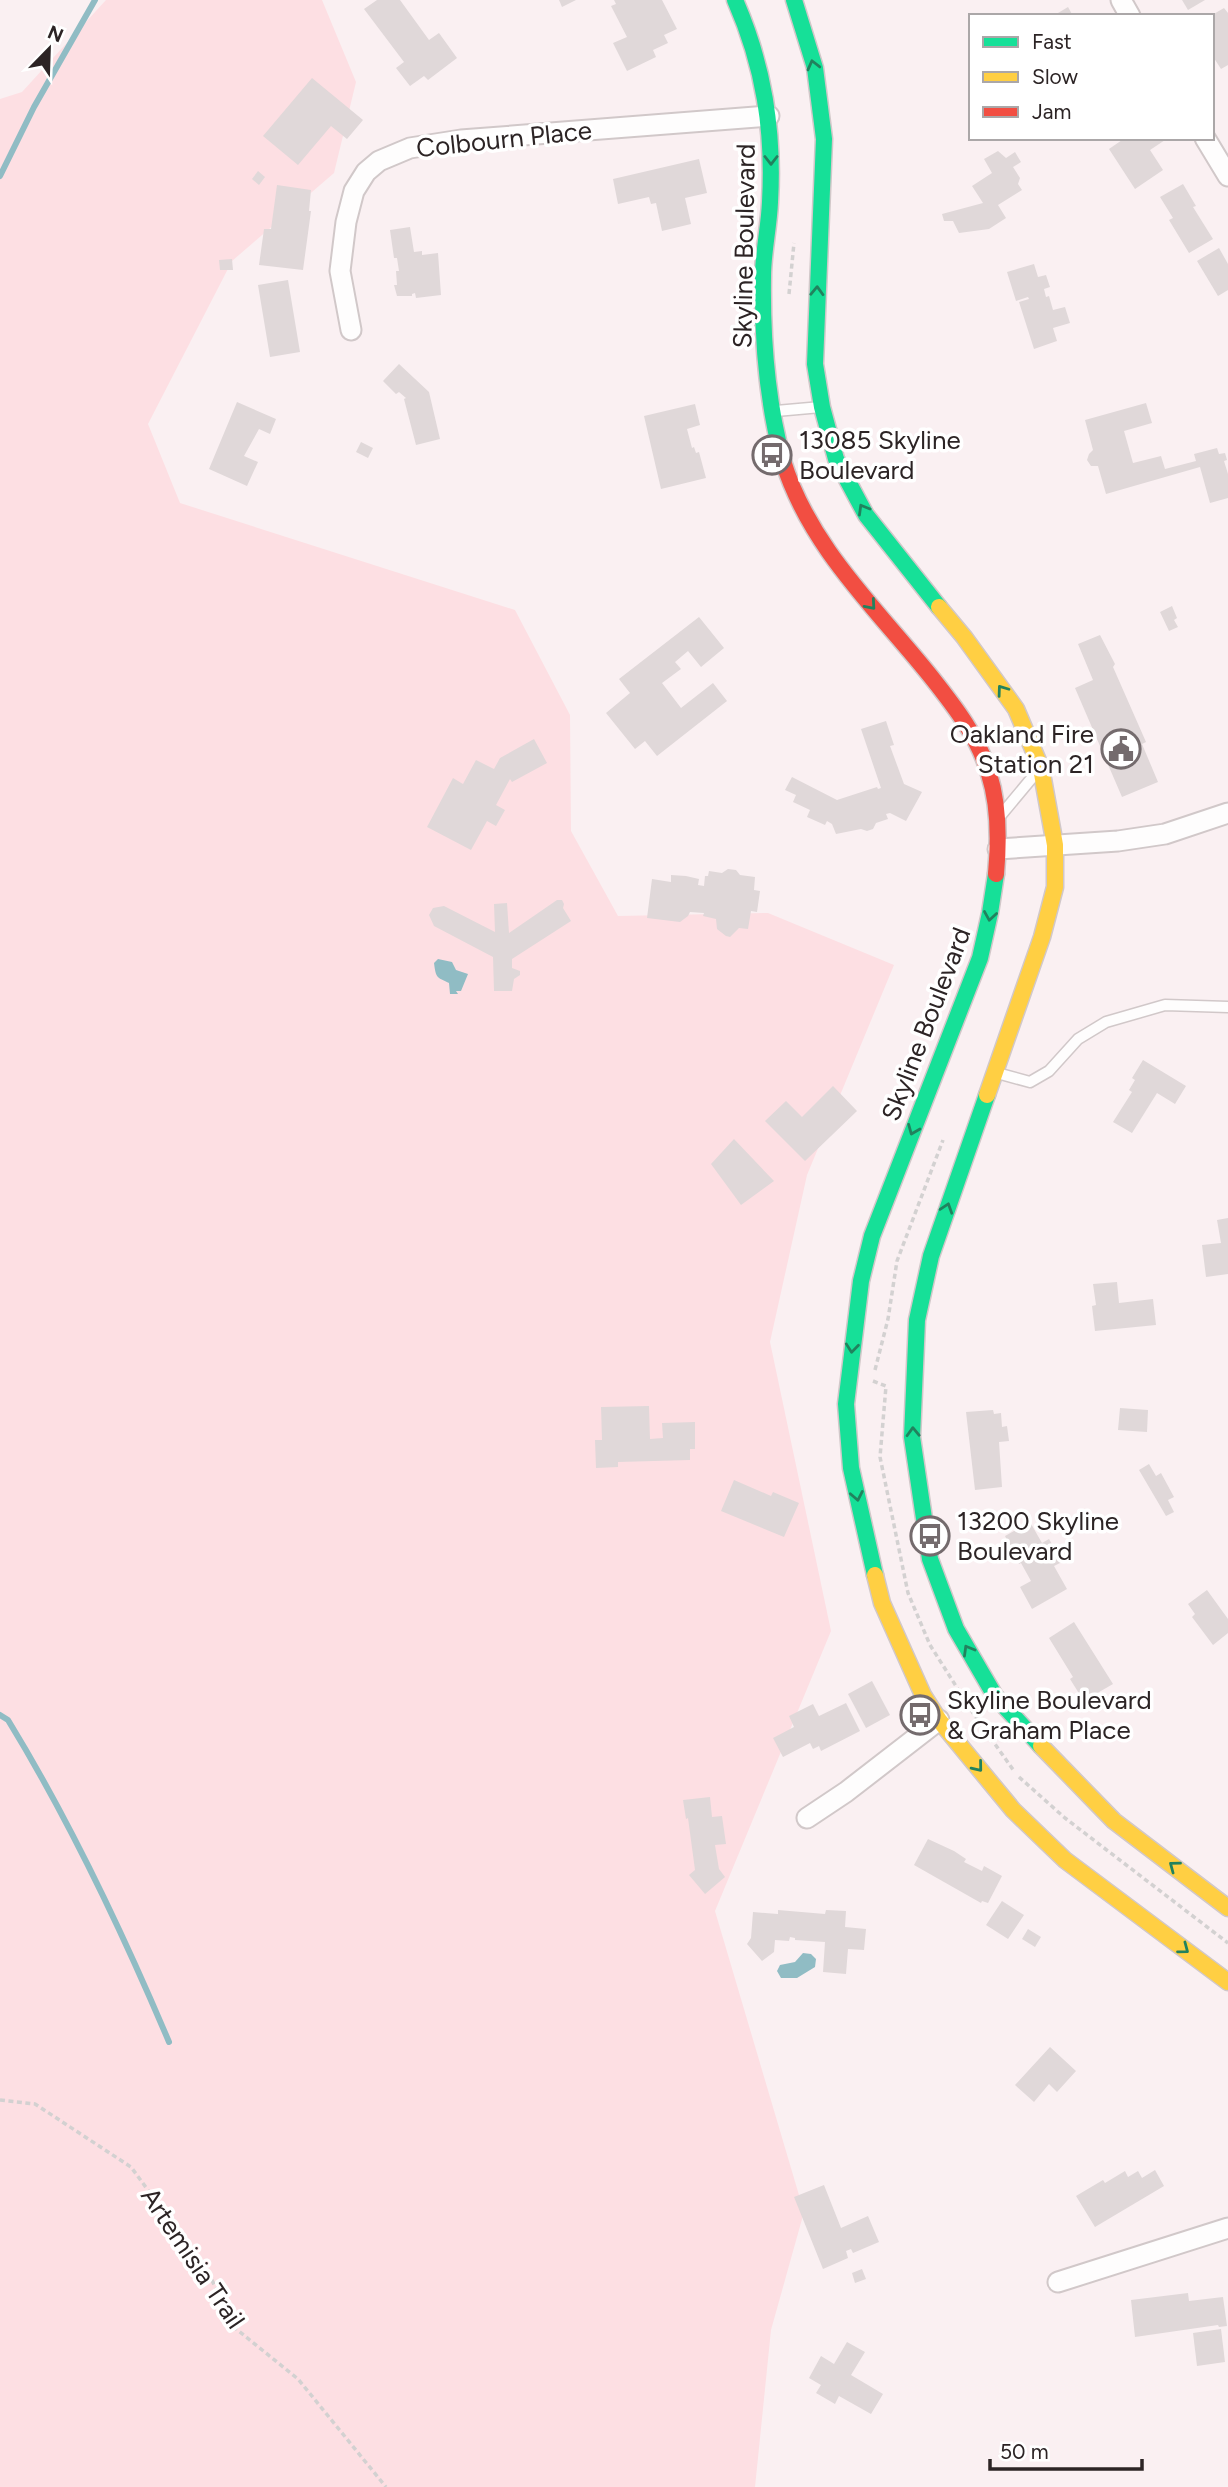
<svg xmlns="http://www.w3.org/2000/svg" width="1228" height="2487" font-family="Figtree,sans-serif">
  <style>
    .green { fill: #fddfe3 }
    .water { fill: #90bcc4 }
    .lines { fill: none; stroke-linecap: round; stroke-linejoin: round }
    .stream { stroke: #90bcc4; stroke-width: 6 }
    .building { fill: #e0d8d9 }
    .lane-casing { stroke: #d1c8c9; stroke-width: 13 }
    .street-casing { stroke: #d1c8c9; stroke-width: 23 }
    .fast-casing { stroke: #d1c8c9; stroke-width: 19 }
    .slow-casing { stroke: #d1c8c9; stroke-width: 19 }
    .jam-casing { stroke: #d1c8c9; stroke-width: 19 }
    .path { stroke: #d3d1d1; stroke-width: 3.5; stroke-dasharray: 5 3.5; stroke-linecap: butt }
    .lane { stroke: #fefdfd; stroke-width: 10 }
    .street { stroke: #fefdfd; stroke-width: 19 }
    .fast { stroke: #16e098; stroke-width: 16 }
    .slow { stroke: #ffcf43; stroke-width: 16 }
    .jam { stroke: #f24e42; stroke-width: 16 }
    .oneway { stroke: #21825e }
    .labels { text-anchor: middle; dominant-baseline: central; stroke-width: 7; stroke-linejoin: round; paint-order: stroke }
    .street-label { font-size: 26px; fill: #2c2425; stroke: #fff }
    .poi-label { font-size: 26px; fill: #2c2425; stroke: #fff; text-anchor: start }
  </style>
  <rect width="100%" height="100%" fill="#faf0f2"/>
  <polygon class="green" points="106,0 322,0 356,82 334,173 232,261 148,424 180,503 515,610 570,715 571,831 618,916 768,913 894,965 807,1175 770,1342 831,1631 715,1911 804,2212 771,2330 755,2487 0,2487 0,99 22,92"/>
  <g class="water">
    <path d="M438,959L452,962L456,970L468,974L461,991H456L458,994H450L449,983C437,977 436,979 434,963Z"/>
    <polygon points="803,1953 811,1954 816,1959 815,1967 797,1978 781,1978 777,1971 780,1965 795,1962"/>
  </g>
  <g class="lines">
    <g class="stream">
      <polyline points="0,176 34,107 95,0"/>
      <path d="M0,1715L8,1720C71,1823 122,1931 169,2042"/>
    </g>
  </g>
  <g class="building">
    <polygon points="377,0 400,0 429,40 439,33 457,58 428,80 424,76 410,86 396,68 404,62 364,9"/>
    <polygon points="559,0 576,0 562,7"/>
    <polygon points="614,0 662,0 677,29 664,35 668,43 653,50 656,57 627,71 613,43 627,37 611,6 616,4"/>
    <polygon points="1182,0 1205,0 1188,10"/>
    <polygon points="1068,7 1073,16 1053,16"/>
    <polygon points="1224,8 1228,13 1228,65 1221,69 1212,55 1212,46 1215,44 1212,44 1212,15"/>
    <polygon points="312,78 363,120 347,139 331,126 298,165 263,136"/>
    <polygon points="1125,138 1168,138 1150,150 1163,170 1135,189 1109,149"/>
    <polygon points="998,151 1006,158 1015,152 1021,162 1013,167 1020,178 1018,184 1022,190 998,205 1006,218 989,229 959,233 953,221 944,221 942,214 983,203 972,186 992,173 984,159"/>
    <polygon points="699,159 707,193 685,198 691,224 662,231 656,203 651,204 649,197 618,204 613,179"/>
    <polygon points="258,171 265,177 259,185 252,179"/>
    <polygon points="1183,184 1196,206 1193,207 1213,239 1189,253 1169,220 1173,218 1160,197"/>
    <polygon points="277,185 311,190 309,211 311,211 303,270 259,265 264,229 271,229"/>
    <polygon points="410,227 414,252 422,251 422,255 438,253 441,295 416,298 415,293 412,294 412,296 397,296 394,285 397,285 396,271 399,271 397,258 394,258 390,230"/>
    <polygon points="1219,248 1228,264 1228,290 1218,296 1197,261"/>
    <polygon points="232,259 233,270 220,270 219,260"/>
    <polygon points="1034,264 1038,277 1046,275 1050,287 1044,289 1046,297 1049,296 1053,310 1065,307 1070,323 1053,328 1057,341 1034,349 1019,302 1029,299 1028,297 1016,301 1007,272"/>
    <polygon points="288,280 300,352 270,357 258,285"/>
    <polygon points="399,364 429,392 440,439 416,445 404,399 406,398 399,392 396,394 383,381"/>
    <polygon points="237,402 276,419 270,434 259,429 244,456 258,462 247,486 209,469"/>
    <polygon points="1146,403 1152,423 1124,431 1133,463 1161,456 1165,469 1196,461 1194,454 1217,448 1219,454 1225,453 1227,460 1224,461 1228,474 1228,498 1210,503 1200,467 1106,494 1098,466 1091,466 1087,460 1089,454 1093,450 1085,420"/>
    <polygon points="695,404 700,425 687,429 692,448 694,447 696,453 699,452 706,478 661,489 644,416"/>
    <polygon points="361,442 373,448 368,458 356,452"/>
    <polygon points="1172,606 1177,618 1174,620 1178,627 1169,631 1160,612"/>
    <polygon points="699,617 724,648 701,667 688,651 675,662 681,669 662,683 681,708 713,683 727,701 657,756 645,741 635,749 606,713 630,693 619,679"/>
    <polygon points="1100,635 1115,664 1113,667 1146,742 1142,744 1158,782 1122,797 1075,688 1093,680 1078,644"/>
    <polygon points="886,721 894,745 890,746 904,784 922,792 906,821 890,813 886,814 888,819 876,823 873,829 867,831 861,829 836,834 832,824 827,821 825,825 807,817 810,810 793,802 796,795 785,790 792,777 837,800 877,787 878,789 881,788 861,729"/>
    <polygon points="534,739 547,763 512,782 510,779 496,805 505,810 496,826 487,821 471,850 427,827 453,778 463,784 476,760 494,769 500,758"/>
    <polygon points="728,869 736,870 740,875 755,877 754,890 760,891 757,912 751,911 748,929 739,928 730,937 726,936 717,929 716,919 703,916 704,913 690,912 688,916 680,922 647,918 652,879 671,882 671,875 686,876 699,879 698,885 704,886 705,876 708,876 709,871 722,873"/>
    <polygon points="557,900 562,900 564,904 563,908 571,921 512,959 512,968 520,971 520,975 514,979 512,991 494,991 493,957 434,926 429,915 433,908 444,906 495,932 494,904 507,903 509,933"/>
    <polygon points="1143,1060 1186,1086 1175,1104 1157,1093 1132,1133 1113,1122 1132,1092 1129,1090 1135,1080 1132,1078"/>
    <polygon points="833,1086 857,1111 805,1161 765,1121 786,1101 802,1117"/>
    <polygon points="734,1139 774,1181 741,1205 711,1164"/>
    <polygon points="1228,1218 1228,1274 1206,1277 1202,1245 1221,1243 1217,1220"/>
    <polygon points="1117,1282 1119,1303 1153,1299 1156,1325 1095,1331 1092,1306 1096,1305 1093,1284"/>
    <polygon points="649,1406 650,1439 663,1438 662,1423 695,1422 695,1449 690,1449 690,1460 618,1462 618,1467 596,1468 595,1440 602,1440 601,1407"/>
    <polygon points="1120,1408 1148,1410 1147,1432 1118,1430"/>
    <polygon points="993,1410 994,1414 1001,1413 1002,1427 1007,1426 1009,1441 999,1442 1002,1487 975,1490 966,1412"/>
    <polygon points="1149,1464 1156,1476 1161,1473 1174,1497 1168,1500 1174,1512 1166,1516 1139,1470"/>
    <polygon points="734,1480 771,1496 773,1492 799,1503 784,1537 721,1511"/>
    <polygon points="1030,1522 1042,1543 1049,1539 1062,1562 1054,1566 1067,1589 1032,1609 1020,1587 1031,1581 1021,1563 1019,1564 1005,1536"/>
    <polygon points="1207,1590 1228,1619 1228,1633 1213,1645 1192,1617 1195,1614 1188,1604"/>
    <polygon points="1074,1622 1113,1684 1087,1699 1083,1693 1080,1695 1070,1679 1073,1677 1049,1638"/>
    <polygon points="872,1681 890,1715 866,1728 848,1694"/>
    <polygon points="846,1703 860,1731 821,1751 819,1746 813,1749 810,1743 783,1757 773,1738 794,1727 789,1716 813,1704 819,1716"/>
    <polygon points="710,1797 712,1817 722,1816 726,1844 715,1845 719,1869 725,1877 705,1894 689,1875 695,1870 688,1818 686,1819 683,1800"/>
    <polygon points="928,1839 954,1851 966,1859 964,1862 982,1871 984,1866 1002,1876 988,1903 982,1901 981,1903 914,1865"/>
    <polygon points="1002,1901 1024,1915 1008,1939 986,1925"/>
    <polygon points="778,1910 825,1914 826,1910 846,1911 845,1927 866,1929 864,1950 848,1949 846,1974 823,1972 825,1942 795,1940 795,1938 790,1937 789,1941 775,1940 774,1952 762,1961 747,1944 751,1938 753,1912 778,1914"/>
    <polygon points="1028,1929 1041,1937 1035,1947 1022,1939"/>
    <polygon points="1050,2047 1076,2071 1057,2092 1049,2084 1034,2102 1015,2085"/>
    <polygon points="1155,2170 1164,2186 1095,2227 1076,2196 1103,2180 1105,2183 1125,2171 1128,2177 1138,2171 1142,2178"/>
    <polygon points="824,2185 841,2228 868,2216 879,2242 853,2253 851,2249 846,2251 848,2258 823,2269 794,2197"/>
    <polygon points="862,2269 866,2279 855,2283 852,2273"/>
    <polygon points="1188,2293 1189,2301 1223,2297 1227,2326 1219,2327 1218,2325 1135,2337 1131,2300"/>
    <polygon points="1221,2329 1225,2362 1197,2366 1193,2333"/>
    <polygon points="847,2342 865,2352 851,2375 883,2394 871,2414 839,2396 835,2404 816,2393 821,2385 809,2378 821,2356 834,2364"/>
  </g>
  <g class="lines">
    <g class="lane-casing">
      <g id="lane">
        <polyline points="776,411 821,407"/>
        <polyline points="1001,815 1036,773"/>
        <polyline points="997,1073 1030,1082 1049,1071 1078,1039 1106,1022 1165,1005 1228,1007"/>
      </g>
    </g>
    <g class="street-casing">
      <g id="street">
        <polyline points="1121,0 1130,16"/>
        <polyline points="1205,138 1228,176"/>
        <polyline points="351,330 340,271 346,222 354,191 366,172 379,161 410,148 461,140 769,116"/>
        <polyline points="998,849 1118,841 1165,834 1228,813"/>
        <polyline points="807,1818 846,1792 939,1720"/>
        <polyline points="1058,2282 1228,2228"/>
      </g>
    </g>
    <g class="fast-casing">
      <g id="fast">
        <path d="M735,0C764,66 774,131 770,202C769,227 763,252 763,276C762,338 767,402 783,461"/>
        <polyline points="794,0 815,68 824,139 815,364 822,407 836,459 866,515 939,607"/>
        <polyline points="987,1095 931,1256 917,1320 912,1437 930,1559 956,1629 995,1696 1041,1746"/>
        <polyline points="875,1575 851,1468 846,1404 861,1281 872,1236 980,958 990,913 996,874"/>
      </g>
    </g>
    <g class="slow-casing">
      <g id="slow">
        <polyline points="939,607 964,637 1016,709 1041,768 1055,845 1055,887 1042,937 987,1095"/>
        <polyline points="875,1575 882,1603 923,1695 939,1720 1013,1810 1065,1860 1228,1982"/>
        <polyline points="1041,1746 1114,1821 1228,1908"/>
      </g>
    </g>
    <g class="jam-casing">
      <path id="jam" d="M783,461C810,548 877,609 932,678C955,707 979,738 989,774C999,805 999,841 996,874"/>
    </g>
    <g class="path">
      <polyline points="789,294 794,243"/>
      <polyline points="875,1370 888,1319 897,1261 943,1140"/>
      <polyline points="873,1381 886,1386 880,1457 908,1593 930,1645 973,1713 1014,1771"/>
      <polyline points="1019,1777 1065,1818 1228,1943"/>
      <polyline points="0,2100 35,2104 131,2167 208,2272 235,2328 298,2379 386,2487"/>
    </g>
    <use href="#lane" class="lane"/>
    <use href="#street" class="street"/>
    <use href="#fast" class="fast"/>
    <use href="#slow" class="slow"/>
    <use href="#jam" class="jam"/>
  </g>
  <defs><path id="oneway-chevron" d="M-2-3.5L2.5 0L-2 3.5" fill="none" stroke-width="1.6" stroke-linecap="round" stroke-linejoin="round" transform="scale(1.75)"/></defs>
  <g class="oneway">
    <use href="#oneway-chevron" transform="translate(813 65) rotate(-104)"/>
    <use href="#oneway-chevron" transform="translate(771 160) rotate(90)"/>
    <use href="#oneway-chevron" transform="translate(817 291) rotate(-88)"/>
    <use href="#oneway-chevron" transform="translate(863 509) rotate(-120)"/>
    <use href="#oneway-chevron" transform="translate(871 605) rotate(49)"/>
    <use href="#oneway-chevron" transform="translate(1002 690) rotate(-126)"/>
    <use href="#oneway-chevron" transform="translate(990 916) rotate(99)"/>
    <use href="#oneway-chevron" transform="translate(913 1130) rotate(112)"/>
    <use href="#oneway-chevron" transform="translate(947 1208) rotate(-72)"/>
    <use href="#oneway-chevron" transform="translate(852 1348) rotate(96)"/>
    <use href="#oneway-chevron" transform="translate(913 1432) rotate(-92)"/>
    <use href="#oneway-chevron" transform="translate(857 1496) rotate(79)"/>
    <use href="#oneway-chevron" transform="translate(968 1650) rotate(-120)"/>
    <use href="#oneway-chevron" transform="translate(978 1767) rotate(51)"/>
    <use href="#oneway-chevron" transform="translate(1174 1866) rotate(-143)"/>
    <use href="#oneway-chevron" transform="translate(1184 1949) rotate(37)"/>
  </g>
  <defs>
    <g id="bus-ring" transform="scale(2.0125)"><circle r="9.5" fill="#fff" stroke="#746b6d" stroke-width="1.5"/><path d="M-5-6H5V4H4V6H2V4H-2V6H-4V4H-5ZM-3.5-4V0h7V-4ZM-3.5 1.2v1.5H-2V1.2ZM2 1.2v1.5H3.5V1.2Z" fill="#746b6d"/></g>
    <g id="civic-ring" transform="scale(2.0125)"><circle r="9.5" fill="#fff" stroke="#746b6d" stroke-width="1.5"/><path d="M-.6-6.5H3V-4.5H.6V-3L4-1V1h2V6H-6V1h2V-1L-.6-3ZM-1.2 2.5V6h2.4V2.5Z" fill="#746b6d"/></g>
  </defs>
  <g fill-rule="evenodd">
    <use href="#bus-ring" x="772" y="455"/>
    <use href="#civic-ring" x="1121" y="749"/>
    <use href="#bus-ring" x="930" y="1536"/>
    <use href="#bus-ring" x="920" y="1715"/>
  </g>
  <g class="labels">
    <g class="street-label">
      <text transform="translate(504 139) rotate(-6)">Colbourn Place</text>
      <text transform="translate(744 246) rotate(-89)">Skyline Boulevard</text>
      <text transform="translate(926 1024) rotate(-69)">Skyline Boulevard</text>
      <text transform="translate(193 2258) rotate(56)">Artemisia Trail</text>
    </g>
    <g class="poi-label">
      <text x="799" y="440">13085 Skyline<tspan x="799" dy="30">Boulevard</tspan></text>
      <text x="1094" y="734" text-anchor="end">Oakland Fire<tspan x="1094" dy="30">Station 21</tspan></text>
      <text x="957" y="1521">13200 Skyline<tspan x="957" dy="30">Boulevard</tspan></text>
      <text x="947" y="1700">Skyline Boulevard<tspan x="947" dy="30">&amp; Graham Place</tspan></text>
    </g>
  </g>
  <rect x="969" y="14" width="245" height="126" fill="#ffffff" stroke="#aba7a8" stroke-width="2"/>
  <rect x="983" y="37" width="35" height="10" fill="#16e098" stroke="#aba7a8" stroke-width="2"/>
  <text x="1032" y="49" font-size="21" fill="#2c2425">Fast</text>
  <rect x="983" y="72" width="35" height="10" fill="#ffcf43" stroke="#aba7a8" stroke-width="2"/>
  <text x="1032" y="84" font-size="21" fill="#2c2425">Slow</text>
  <rect x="983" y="107" width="35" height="10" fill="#f24e42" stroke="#aba7a8" stroke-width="2"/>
  <text x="1032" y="119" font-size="21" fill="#2c2425">Jam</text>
  <g transform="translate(49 49) rotate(23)" stroke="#ffffff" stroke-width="5" paint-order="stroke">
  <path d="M0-5L12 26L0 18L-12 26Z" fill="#2c2425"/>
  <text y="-10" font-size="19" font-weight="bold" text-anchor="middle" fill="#2c2425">N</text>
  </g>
  <path d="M990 2459v10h152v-10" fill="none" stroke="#2c2425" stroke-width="3.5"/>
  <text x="1000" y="2459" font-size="21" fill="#2c2425" stroke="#ffffff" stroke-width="5" paint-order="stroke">50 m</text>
</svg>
